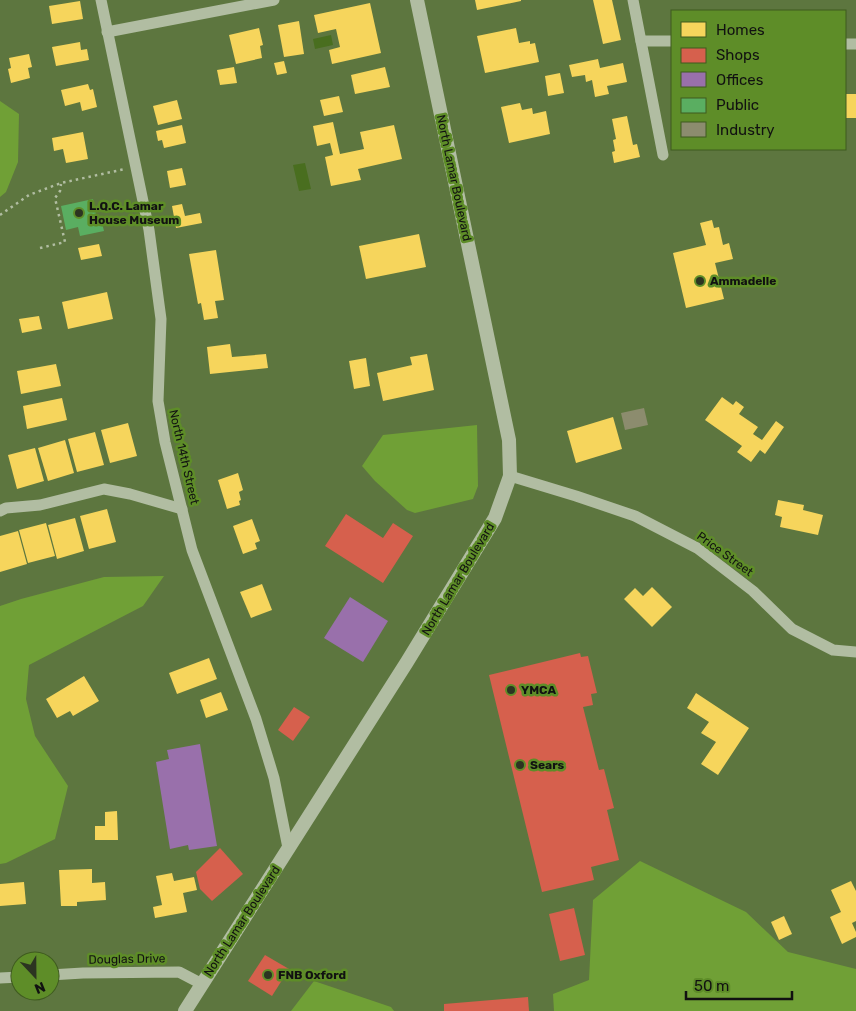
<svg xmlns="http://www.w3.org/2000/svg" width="856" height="1011" font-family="Rubik,sans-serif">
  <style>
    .green { fill: #70a036 }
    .water { fill: #496e1f }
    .homes { fill: #f6d55c }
    .shops { fill: #d6604d }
    .offices { fill: #9970ab }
    .public { fill: #5aae61 }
    .industry { fill: #8c8c6e }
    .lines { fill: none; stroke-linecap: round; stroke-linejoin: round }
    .path { stroke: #b1bda2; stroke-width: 2.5; stroke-dasharray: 2.5 4; stroke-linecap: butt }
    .minor { stroke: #b1bda2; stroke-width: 11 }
    .tertiary { stroke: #b1bda2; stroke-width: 14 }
    .poi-dot { fill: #2c3421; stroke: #5e8d28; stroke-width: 2 }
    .labels { text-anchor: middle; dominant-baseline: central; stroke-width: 5; stroke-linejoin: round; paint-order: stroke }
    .street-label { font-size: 12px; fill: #111; stroke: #5e8d28 }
    .poi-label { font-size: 12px; font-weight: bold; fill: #111; stroke: #5e8d28; text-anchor: start }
  </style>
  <rect width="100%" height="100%" fill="#5d763f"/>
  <g class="green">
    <polygon points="0,101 19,114 18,162 6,192 0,197"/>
    <polygon points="477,425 478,486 473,499 415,513 407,510 375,481 362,466 383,435"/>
    <polygon points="164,576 143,606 29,665 26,699 35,736 68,786 55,839 6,863 0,864 0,606 21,599 104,577"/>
    <polygon points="640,861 746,912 788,952 856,969 856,1011 554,1011 553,994 589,980 593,900"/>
    <polygon points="314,981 391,1007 394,1011 291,1011"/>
  </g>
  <g class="water">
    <polygon points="331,35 333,45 315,49 313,39"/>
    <polygon points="305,163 311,189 299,191 293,165"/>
  </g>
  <g class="homes">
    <polygon points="475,0 521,0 521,1 477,10"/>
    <polygon points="593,0 612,0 621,40 603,44"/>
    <polygon points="80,1 83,19 52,24 49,6"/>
    <polygon points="370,3 381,53 332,64 329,50 340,47 336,29 318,33 314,15"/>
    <polygon points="299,21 304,54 284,57 278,25"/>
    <polygon points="259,28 263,45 260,46 262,58 236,64 229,35"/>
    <polygon points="516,28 519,43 530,41 530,44 535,43 539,62 485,73 477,36"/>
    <polygon points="80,42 81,50 87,49 89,60 56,66 52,47"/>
    <polygon points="29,54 32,67 28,68 30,78 11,83 8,69 11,68 9,58"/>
    <polygon points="598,59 600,68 623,63 627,82 607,86 609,94 595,97 592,80 586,82 585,75 572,77 569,65"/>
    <polygon points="284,61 287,73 277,75 274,63"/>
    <polygon points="234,67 237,83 220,85 217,70"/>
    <polygon points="385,67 390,87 355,94 351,75"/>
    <polygon points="560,73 564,93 548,96 545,76"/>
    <polygon points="88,84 90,90 93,89 97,107 82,111 80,102 65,106 61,90"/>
    <rect x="845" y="94" width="11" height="24"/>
    <polygon points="339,96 343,112 324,116 320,100"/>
    <polygon points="177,100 182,119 158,125 153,106"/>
    <polygon points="520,103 522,110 532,108 533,114 546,111 550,134 509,143 501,107"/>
    <polygon points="627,116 633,145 637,144 640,157 614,163 612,152 615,151 613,140 616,139 612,119"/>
    <polygon points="333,122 340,154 364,149 360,132 394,125 402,159 358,169 361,180 331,186 325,157 333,155 330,143 317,146 313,126"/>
    <polygon points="182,125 186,143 164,148 162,140 158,141 156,131"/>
    <polygon points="83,132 88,159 66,163 63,149 54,151 52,138"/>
    <polygon points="182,168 186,185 170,188 167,171"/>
    <polygon points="182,204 185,216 200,213 202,223 176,228 172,206"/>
    <polygon points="712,220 714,228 719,227 723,245 729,243 733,259 715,263 724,299 686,308 673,253 706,245 700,223"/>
    <polygon points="419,234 426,267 366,279 359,246"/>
    <polygon points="99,244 102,256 81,260 78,248"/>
    <polygon points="216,250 224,300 215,301 218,318 204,320 201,303 198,304 189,254"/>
    <polygon points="107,292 113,319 68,329 62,302"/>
    <polygon points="39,316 42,329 22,333 19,319"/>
    <polygon points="230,344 232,357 266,354 268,368 210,374 207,347"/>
    <polygon points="427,354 434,390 383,401 377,373 412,365 410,357"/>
    <polygon points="366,358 370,386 354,389 349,361"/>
    <polygon points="56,364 61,386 21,394 17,371"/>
    <polygon points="722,397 733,405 736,401 744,407 739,414 758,427 753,434 762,440 776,421 784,427 765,454 760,450 751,462 737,452 742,446 705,420"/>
    <polygon points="62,398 67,420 27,429 23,406"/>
    <polygon points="613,417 622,449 576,463 567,431"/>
    <polygon points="128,423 137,456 110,463 101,430"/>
    <polygon points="95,432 104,465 77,472 68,439"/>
    <polygon points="65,440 74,473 48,481 38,448"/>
    <polygon points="35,448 44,481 17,489 8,455"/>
    <polygon points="238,473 243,490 239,492 241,500 239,501 240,505 227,509 218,480"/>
    <polygon points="778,500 804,505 803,510 823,515 818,535 780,527 782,517 775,515"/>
    <polygon points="107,509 116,542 89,549 80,516"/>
    <polygon points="75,518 84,551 57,559 48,525"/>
    <polygon points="252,519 260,541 255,543 257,549 243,554 233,526"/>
    <polygon points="46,523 55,556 28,563 19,530"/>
    <polygon points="18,531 27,564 0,572 0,536"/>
    <polygon points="262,584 272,610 251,618 240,592"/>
    <polygon points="652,587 672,607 652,627 624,599 635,588 643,596"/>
    <polygon points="209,658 217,679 177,694 169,673"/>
    <polygon points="84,676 99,701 73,716 70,711 57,718 46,699"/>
    <polygon points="221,692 228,710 206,718 200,700"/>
    <polygon points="696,693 749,728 718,775 701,764 716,742 701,733 709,722 687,708"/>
    <polygon points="117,811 118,840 95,840 95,826 105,826 105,812"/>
    <polygon points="92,869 92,883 105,882 106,900 77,902 77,906 61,906 59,870"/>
    <polygon points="172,873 174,881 194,877 197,890 183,893 187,912 155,918 153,907 162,905 156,876"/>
    <polygon points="851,881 856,891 856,921 852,923 856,932 856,937 842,944 830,917 841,912 831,890"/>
    <polygon points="24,882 26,904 0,906 0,884"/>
    <polygon points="784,916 792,934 779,940 771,922"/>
  </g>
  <g class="shops">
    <polygon points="346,514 383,538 393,523 413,536 383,583 325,546"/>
    <polygon points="580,653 581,657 588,656 597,693 591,694 593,705 583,707 599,770 604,769 614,808 607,810 619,860 591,867 594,880 542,892 489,675"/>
    <polygon points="294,707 310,717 293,741 278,730"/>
    <polygon points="220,848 243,874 212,901 200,889 196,872"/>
    <polygon points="574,908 585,955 560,961 549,914"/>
    <polygon points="265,955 289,969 272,996 248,981"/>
    <polygon points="528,997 529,1011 444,1011 444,1004"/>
  </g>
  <g class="offices">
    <polygon points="350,597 388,621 363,662 324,638"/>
    <polygon points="200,744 217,846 189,850 188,845 170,849 156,762 169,759 167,750"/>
  </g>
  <polygon class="public" points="93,199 97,220 101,219 104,231 80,236 78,227 66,230 61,206"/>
  <polygon class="industry" points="644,408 648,425 625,430 621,413"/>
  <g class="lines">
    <g class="path">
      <polyline points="0,215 29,195 61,183 125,169"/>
      <polyline points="40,248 65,242 55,198 60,191 61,184"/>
    </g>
    <g class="minor">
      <polyline points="101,0 149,230 161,319 158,401 165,442 192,550 256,719 274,778 288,848"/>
      <polyline points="633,0 663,155"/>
      <polyline points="107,32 274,0"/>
      <polyline points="641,41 672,41"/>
      <polyline points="845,44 856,44"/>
      <polyline points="510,476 576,496 635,516 697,548 753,591 792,629 833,650 856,652"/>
      <polyline points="0,511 6,508 40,505 104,489 130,494 182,509"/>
      <polyline points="50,975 83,973 179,972 202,984"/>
      <polyline points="0,978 20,977"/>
    </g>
    <polyline class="tertiary" points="185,1011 407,662 495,518 510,476 509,440 417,0"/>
  </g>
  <g class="poi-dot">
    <circle cx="79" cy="213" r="5"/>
    <circle cx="700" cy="281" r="5"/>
    <circle cx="511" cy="690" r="5"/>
    <circle cx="520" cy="765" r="5"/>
    <circle cx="268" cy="975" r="5"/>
  </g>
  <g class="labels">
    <g class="street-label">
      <text transform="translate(454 178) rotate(78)">North Lamar Boulevard</text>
      <text transform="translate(184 457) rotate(77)">North 14th Street</text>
      <text transform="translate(725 554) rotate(36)">Price Street</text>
      <text transform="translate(458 579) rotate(-59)">North Lamar Boulevard</text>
      <text transform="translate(242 921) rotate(-57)">North Lamar Boulevard</text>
      <text transform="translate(127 959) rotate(-1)">Douglas Drive</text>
    </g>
    <g class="poi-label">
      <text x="89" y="206">L.Q.C. Lamar<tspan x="89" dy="14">House Museum</tspan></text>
      <text x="710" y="281">Ammadelle</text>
      <text x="521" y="690">YMCA</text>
      <text x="530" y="765">Sears</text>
      <text x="278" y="975">FNB Oxford</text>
    </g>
  </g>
  <rect x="671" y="10" width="175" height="140" fill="#5e8d28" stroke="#3f5b1f"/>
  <rect x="681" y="22" width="25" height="15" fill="#f6d55c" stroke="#3f5b1f"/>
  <text x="716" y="35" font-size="15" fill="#111111">Homes</text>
  <rect x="681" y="48" width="25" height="15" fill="#d6604d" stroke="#3f5b1f"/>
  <text x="716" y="60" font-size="15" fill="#111111">Shops</text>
  <rect x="681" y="72" width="25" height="15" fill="#9970ab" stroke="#3f5b1f"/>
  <text x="716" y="85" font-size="15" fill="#111111">Offices</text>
  <rect x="681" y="98" width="25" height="15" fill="#5aae61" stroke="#3f5b1f"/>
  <text x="716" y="110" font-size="15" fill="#111111">Public</text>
  <rect x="681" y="122" width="25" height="15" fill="#8c8c6e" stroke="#3f5b1f"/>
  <text x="716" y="135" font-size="15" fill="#111111">Industry</text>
  <g transform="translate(35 976) rotate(158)"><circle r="24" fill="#5e8d28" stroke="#3f5b1f"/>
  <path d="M0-4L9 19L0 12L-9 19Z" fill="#2c3421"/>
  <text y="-8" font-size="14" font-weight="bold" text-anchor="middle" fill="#111111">N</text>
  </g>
  <path d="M686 991v8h106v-8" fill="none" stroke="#111111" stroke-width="2.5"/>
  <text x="694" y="991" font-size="15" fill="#111111" stroke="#5e8d28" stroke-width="4" paint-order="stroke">50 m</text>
</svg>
